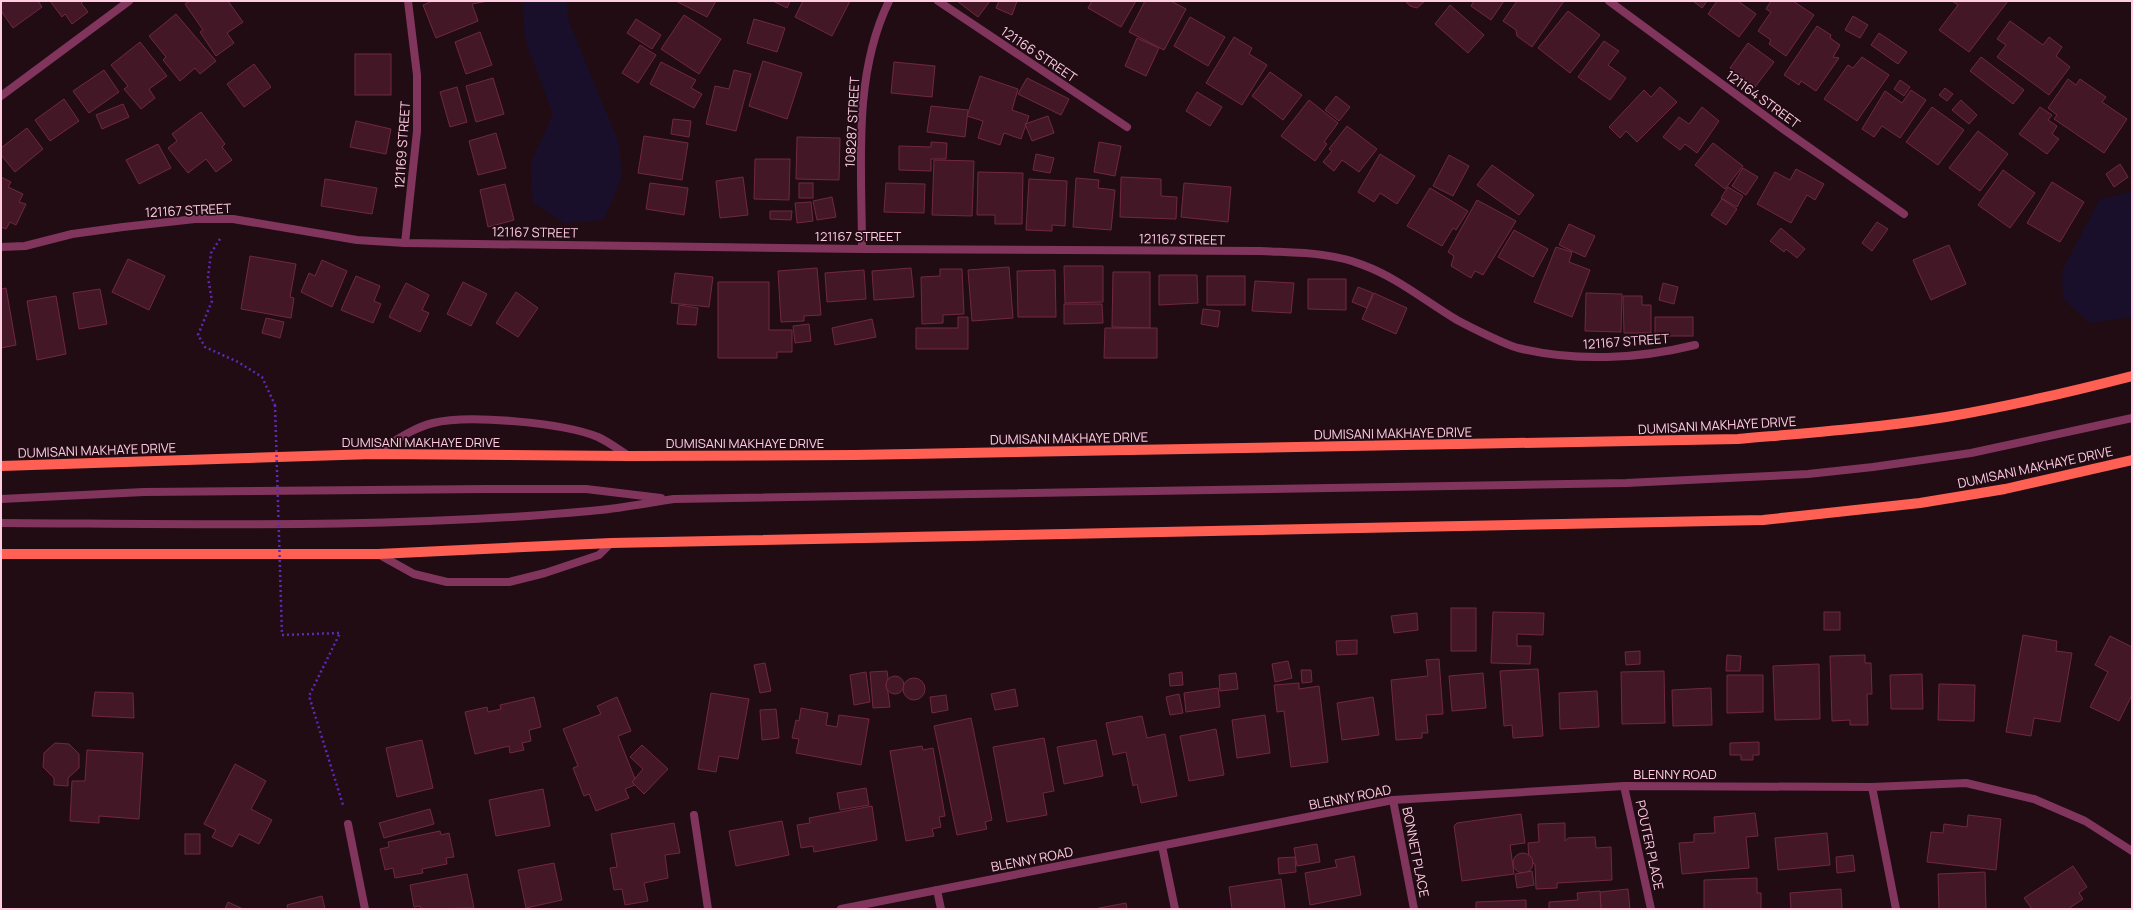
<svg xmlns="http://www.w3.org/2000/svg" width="2133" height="910" font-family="Manrope,sans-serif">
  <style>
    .green { fill: #1a0f2b }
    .building { fill: #431726; stroke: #702841 }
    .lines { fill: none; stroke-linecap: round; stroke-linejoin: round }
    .path { stroke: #6028b7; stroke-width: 2.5; stroke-dasharray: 2 3; stroke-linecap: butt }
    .service { stroke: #82355c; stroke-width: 8 }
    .minor { stroke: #82355c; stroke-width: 8 }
    .primary { stroke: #ff6053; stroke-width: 10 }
    .path-bridge { stroke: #6028b7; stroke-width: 2.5; stroke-dasharray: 2 3; stroke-linecap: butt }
    .labels { text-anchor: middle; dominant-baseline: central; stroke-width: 3.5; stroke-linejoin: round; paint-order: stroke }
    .street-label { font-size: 13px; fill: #ffcce2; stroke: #210c14 }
  </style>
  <rect width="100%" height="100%" fill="#210c14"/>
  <g class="green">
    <polygon points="523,1 566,1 569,22 618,141 622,176 604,220 565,223 533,203 531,163 553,114 525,39"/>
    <polygon points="2132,192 2132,317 2090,323 2063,299 2062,271 2100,199"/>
  </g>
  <g class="building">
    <polygon points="3,1 38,1 42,7 13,28 1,11 1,2"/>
    <polygon points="50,1 84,1 81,3 88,12 72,24 65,14 62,17"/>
    <polygon points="190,1 228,1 243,22 227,33 234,43 216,56 200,32 203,30 185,4"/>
    <polygon points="433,1 488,1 472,4 478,21 436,38 423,5"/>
    <polygon points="676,1 716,1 707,17"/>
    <polygon points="773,1 790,1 787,8"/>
    <polygon points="803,1 850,1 832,36 795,17"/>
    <polygon points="957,1 990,1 978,17"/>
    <polygon points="999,1 1017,1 1012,15 996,8"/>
    <polygon points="1092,1 1136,1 1121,27 1088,8"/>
    <polygon points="1145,1 1171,1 1186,9 1164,50 1129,32"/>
    <polygon points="1405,1 1425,1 1417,8 1410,6"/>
    <polygon points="1474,1 1504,1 1491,20 1471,6"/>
    <polygon points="1517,1 1564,1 1532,47 1517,36 1516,30 1503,21"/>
    <polygon points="1693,1 1707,1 1702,8"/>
    <polygon points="1717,1 1738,1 1756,14 1739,37 1708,14"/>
    <polygon points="1771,1 1793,1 1814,15 1786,56 1769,44 1771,40 1758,31 1771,12 1766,9"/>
    <polygon points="1952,1 2008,1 1969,52 1939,30 1958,5"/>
    <polygon points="1450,5 1484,35 1468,53 1435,24"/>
    <polygon points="1568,11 1600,35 1570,73 1538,48"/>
    <polygon points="176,14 216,61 200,74 195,68 180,81 163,60 166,57 149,36"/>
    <polygon points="684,15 721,39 699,74 661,49"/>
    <polygon points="1853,16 1868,25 1860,38 1845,30"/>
    <polygon points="1190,17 1225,37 1208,66 1174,46"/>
    <polygon points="636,19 661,35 652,49 627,33"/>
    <polygon points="754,19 785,28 777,52 747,43"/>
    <polygon points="2010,21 2043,45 2049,37 2062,47 2056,56 2070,67 2049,95 1997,57 2006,45 1997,39"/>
    <polygon points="1817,26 1831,35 1830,38 1840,45 1833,57 1839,58 1816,91 1801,81 1799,85 1784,75"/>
    <polygon points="480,32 492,65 466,74 455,42"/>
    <polygon points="1879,33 1907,52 1898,64 1871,45"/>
    <polygon points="1234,37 1252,48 1249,54 1267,65 1242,105 1206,83"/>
    <polygon points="1137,38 1159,48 1146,76 1125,66"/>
    <polygon points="1604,41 1619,51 1608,65 1626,78 1610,100 1578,77"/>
    <polygon points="140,42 167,76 149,89 155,98 141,109 124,89 128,86 111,65"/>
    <polygon points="1748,43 1774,62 1755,87 1730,68"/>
    <polygon points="640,45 656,55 638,83 622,73"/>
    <rect x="355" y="54" width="36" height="41"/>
    <polygon points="1862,57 1889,75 1857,121 1824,99 1848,65 1853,68"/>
    <polygon points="1981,57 2024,90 2013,104 1970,71"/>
    <polygon points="763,61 802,73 787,119 749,106"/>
    <polygon points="661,62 696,80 691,88 702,94 694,108 650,84"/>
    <polygon points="894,62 935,66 932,97 891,93"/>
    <polygon points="254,64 271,87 244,107 227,84"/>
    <polygon points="104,70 119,92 89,113 73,91"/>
    <polygon points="734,70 751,74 736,131 706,124 715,86 729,89"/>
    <polygon points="1270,72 1302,95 1283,120 1252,96"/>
    <polygon points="980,76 1018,89 1012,110 1029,116 1021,139 1004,133 1000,145 978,138 983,121 967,116"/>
    <polygon points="493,78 504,114 476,122 466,86"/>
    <polygon points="1027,78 1069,99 1061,115 1018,94"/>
    <polygon points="2068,79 2076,85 2080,79 2106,97 2102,102 2127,119 2104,153 2054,119 2057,115 2048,108"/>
    <polygon points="1900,80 1910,87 1904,96 1894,89"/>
    <polygon points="457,87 467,122 450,127 440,92"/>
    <polygon points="1660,87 1677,102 1637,142 1626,131 1620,138 1609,127 1644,90 1651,97"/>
    <polygon points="1945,88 1953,94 1947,101 1939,95"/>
    <polygon points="1911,90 1926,100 1900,138 1882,126 1874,137 1862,129 1885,91 1902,103"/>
    <polygon points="1197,92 1222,107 1210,126 1186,111"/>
    <polygon points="1336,96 1350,107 1339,121 1325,110"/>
    <polygon points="64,99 79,121 50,141 35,120"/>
    <polygon points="1309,100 1338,123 1324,142 1327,144 1315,161 1281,136"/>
    <polygon points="1961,100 1977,115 1969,124 1952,110"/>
    <polygon points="123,104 129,117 102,129 96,115"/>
    <polygon points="931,106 968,110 965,137 927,132"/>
    <polygon points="1702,107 1719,121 1697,153 1685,144 1680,150 1663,137 1679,117 1689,124"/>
    <polygon points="1932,107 1964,130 1938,165 1906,142"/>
    <polygon points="2040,107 2052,115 2048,120 2057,126 2052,134 2059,139 2047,154 2019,134"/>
    <polygon points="201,112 225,144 222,147 232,160 216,172 206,159 188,173 168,148 177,141 172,134"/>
    <polygon points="1048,116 1054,133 1032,141 1025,124"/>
    <polygon points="673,119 691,121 689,137 671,134"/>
    <polygon points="356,121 391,129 386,154 350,147"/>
    <polygon points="1347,126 1377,149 1359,172 1342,160 1334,171 1323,162 1332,151 1329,149"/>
    <polygon points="27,128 43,149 15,172 1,155 1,148"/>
    <polygon points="1978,131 2008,154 1980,191 1949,168"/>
    <polygon points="496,133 506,168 478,175 469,141"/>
    <polygon points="644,136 688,143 682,180 638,173"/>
    <polygon points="797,137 840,138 839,180 796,179"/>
    <polygon points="931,142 947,143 946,159 931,159 931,171 899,170 899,146 931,147"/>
    <polygon points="1099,142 1121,146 1115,176 1094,172"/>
    <polygon points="1713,143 1743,166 1725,189 1695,165"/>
    <polygon points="158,144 171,168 139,184 126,160"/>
    <polygon points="1036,154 1054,158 1050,173 1033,170"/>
    <polygon points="1380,154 1415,176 1397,204 1380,193 1374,202 1358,192"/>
    <polygon points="1449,155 1469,166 1453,196 1433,186"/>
    <polygon points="755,159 790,159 789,200 754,199"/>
    <polygon points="934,160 974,161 972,216 932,215"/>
    <polygon points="2120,164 2128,177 2114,187 2106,174"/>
    <polygon points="1492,165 1534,195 1519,215 1477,185"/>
    <polygon points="1743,168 1758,177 1746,195 1732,186"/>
    <polygon points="1796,169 1824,184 1815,200 1807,195 1791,223 1757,204 1775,172 1790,180"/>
    <polygon points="2003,170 2035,193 2010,228 1978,205"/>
    <polygon points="978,172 1023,173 1022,224 995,224 995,215 977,215"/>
    <polygon points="1,177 11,182 8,187 23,194 19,202 26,204 16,225 10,222 6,229 1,227"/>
    <polygon points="743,177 748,215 720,218 716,181"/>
    <polygon points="1121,177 1161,179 1161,196 1177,197 1176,219 1120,217"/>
    <polygon points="1076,178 1099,180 1098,188 1115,190 1111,230 1073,227"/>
    <polygon points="325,179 377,188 372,214 321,206"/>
    <polygon points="1029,179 1067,181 1065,226 1052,225 1052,231 1026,230"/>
    <polygon points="2052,182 2084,202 2060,242 2027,223"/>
    <polygon points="650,183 688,188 684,215 646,209"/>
    <rect x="799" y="183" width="14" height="15"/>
    <polygon points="886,183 925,184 924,213 884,212"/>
    <polygon points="1184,183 1231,187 1228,222 1181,217"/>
    <polygon points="505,184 514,220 488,227 480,190"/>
    <polygon points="1728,187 1743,196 1737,207 1721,198"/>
    <polygon points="1430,188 1468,211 1456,230 1453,228 1442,246 1407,226"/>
    <polygon points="832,197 836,217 817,220 813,201"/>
    <polygon points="1722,199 1737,209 1726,225 1711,215"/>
    <polygon points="1477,200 1516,221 1483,275 1475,271 1471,278 1451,266 1454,256 1448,252"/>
    <polygon points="811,202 813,221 797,223 795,203"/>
    <polygon points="770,211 792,211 791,220 770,219"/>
    <polygon points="1877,222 1888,229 1872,251 1862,243"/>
    <polygon points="1569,224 1595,236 1585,257 1559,245"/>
    <polygon points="1781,228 1805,249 1797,258 1786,249 1784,252 1770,241"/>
    <polygon points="1514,230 1548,249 1533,277 1498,257"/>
    <polygon points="1949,245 1966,284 1931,300 1913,260"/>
    <polygon points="1556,247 1572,252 1569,262 1590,270 1572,317 1534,302"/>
    <polygon points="250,256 296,264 290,297 294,298 291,318 241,309"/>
    <polygon points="128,259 165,276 149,310 112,292"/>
    <polygon points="322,260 347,271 332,307 301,292 309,273 315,276"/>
    <polygon points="1064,266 1103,266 1103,302 1065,303"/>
    <polygon points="1009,267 1013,318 972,321 968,270"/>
    <polygon points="817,268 821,315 804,316 804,321 781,322 778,271"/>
    <polygon points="911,268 914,297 874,300 872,271"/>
    <polygon points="940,269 962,269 964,314 943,315 943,323 922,324 921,277 940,276"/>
    <polygon points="864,270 866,299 827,302 825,273"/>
    <polygon points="1055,270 1056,317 1018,317 1017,271"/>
    <polygon points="1113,272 1150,272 1150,328 1112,327"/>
    <polygon points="675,273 713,277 709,307 671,303"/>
    <polygon points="1159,275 1197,275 1198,303 1159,305"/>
    <polygon points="356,276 380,286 374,301 381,304 373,323 341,310"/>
    <rect x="1207" y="276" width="38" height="29"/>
    <polygon points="1308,279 1346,279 1346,310 1308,309"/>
    <polygon points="1255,281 1294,283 1291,313 1252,311"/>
    <polygon points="463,282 487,294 471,326 447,314"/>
    <polygon points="718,282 769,282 769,330 792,330 792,352 777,352 777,358 718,358"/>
    <polygon points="406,283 429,295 422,310 429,313 420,332 389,317"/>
    <polygon points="1663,283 1678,287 1674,304 1659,300"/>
    <polygon points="1358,287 1373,293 1367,308 1352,302"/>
    <polygon points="6,288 16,345 1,348 1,289"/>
    <polygon points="100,289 107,324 79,329 73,293"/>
    <polygon points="516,292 538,308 518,337 496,323"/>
    <polygon points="1374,293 1407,308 1396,334 1362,319"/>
    <polygon points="1586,293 1622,294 1621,332 1585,331"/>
    <polygon points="56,296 66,354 37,360 27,301"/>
    <polygon points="1623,296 1642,296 1642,305 1651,305 1651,333 1624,333"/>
    <polygon points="1064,304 1102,304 1103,323 1064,324"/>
    <polygon points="679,305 698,308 696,325 677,324"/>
    <polygon points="1203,309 1220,311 1218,327 1201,324"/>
    <polygon points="958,317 968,317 968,349 916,349 916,328 958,328"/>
    <rect x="1655" y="317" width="38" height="19"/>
    <polygon points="266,318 284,322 280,338 262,333"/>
    <polygon points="872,319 876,337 835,345 832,328"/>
    <polygon points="809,324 811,341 795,343 793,326"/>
    <polygon points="1105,328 1157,328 1157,358 1104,358"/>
    <rect x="1451" y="608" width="25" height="43"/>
    <polygon points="1493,612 1544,613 1543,635 1517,634 1517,646 1531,646 1530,664 1491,663"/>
    <rect x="1824" y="612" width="16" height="18"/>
    <polygon points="1417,613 1418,630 1394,633 1391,616"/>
    <polygon points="2023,635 2057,641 2056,651 2072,653 2060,722 2034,718 2031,736 2006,732"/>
    <polygon points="2110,636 2132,647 2132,695 2119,721 2090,707 2108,672 2095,665"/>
    <polygon points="1357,640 1357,654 1337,655 1336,641"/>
    <polygon points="1640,651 1640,664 1626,665 1625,652"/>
    <polygon points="1727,655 1741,656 1740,671 1726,671"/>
    <polygon points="1865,655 1865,663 1871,663 1872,694 1867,694 1868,725 1850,725 1850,720 1832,721 1830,656"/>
    <polygon points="1439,659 1443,714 1426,715 1428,733 1422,733 1422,738 1396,740 1391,680 1428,676 1426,660"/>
    <polygon points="1288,661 1292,678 1275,682 1272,664"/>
    <polygon points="765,663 771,691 760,693 754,665"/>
    <polygon points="1819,664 1820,719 1775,720 1773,666"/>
    <polygon points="1538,669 1543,736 1513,738 1512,725 1504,726 1500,671"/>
    <polygon points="1301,670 1311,670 1312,682 1302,683"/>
    <polygon points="887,671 888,678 886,686 888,692 890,707 873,708 870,672"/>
    <polygon points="1664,671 1665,723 1622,724 1621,672"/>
    <polygon points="866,672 870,702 854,705 850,675"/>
    <polygon points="1182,672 1183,685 1170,686 1169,674"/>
    <polygon points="1236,673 1238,689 1220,691 1219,675"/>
    <polygon points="1483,673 1486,708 1452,711 1449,676"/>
    <polygon points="1922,674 1923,709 1891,709 1890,675"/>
    <polygon points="1727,675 1763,675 1763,712 1727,713"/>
    <circle cx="895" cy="685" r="9"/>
    <circle cx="914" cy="689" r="11"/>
    <polygon points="1299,683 1299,689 1319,686 1328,762 1291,767 1284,711 1277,712 1274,685"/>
    <polygon points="1939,684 1975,685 1974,721 1938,720"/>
    <polygon points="1218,688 1220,707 1186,712 1184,693"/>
    <polygon points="1711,688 1712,725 1673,726 1672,690"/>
    <polygon points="1015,689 1018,706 995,710 991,694"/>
    <polygon points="1597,691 1599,727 1560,729 1559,693"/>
    <polygon points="95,692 133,693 134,718 92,716"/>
    <polygon points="711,693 749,699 738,759 719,756 716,772 698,769"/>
    <polygon points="1179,694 1183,713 1170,715 1166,697"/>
    <polygon points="946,695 948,710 932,713 930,697"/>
    <polygon points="534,697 541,727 529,730 531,741 522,743 524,750 510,753 509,746 475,754 465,712 487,707 488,712 501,709 500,705"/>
    <polygon points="617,697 631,731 618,736 637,784 625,789 629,798 596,811 589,794 584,796 573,768 578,766 563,729 601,714 597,706"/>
    <polygon points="1373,697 1379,735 1342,740 1337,703"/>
    <polygon points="801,708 828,713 826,725 837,727 839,715 869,719 861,765 796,753 799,739 792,738 796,720 799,721"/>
    <polygon points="776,709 779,738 762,740 760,710"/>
    <polygon points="1265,715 1270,753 1237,758 1232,720"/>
    <polygon points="1142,716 1147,738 1165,734 1177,796 1141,803 1137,784 1133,786 1126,752 1113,755 1106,723"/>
    <polygon points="971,718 992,820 985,822 987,829 957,835 934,726"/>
    <polygon points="1216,729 1224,775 1189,781 1180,736"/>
    <polygon points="1044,738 1054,791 1043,793 1047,815 1007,822 993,747"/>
    <polygon points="422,740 433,788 397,797 386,748"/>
    <polygon points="1096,740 1103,776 1064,784 1057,747"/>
    <polygon points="1759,742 1759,755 1753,755 1753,760 1741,760 1741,755 1730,755 1730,743"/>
    <polygon points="55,743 69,744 79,754 79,768 68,778 68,786 54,785 54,778 43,767 44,753"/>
    <polygon points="642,745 668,769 644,794 632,782 643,769 630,757"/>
    <polygon points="922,746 923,750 933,748 945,816 939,817 941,827 932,829 934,836 906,841 890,751"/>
    <polygon points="87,750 143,753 139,819 99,816 99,823 70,821 72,781 85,781"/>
    <polygon points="235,764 266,781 251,809 272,820 259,844 239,834 232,847 212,837 216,830 204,824"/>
    <polygon points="866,788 869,805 840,810 837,793"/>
    <polygon points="543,789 550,826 496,836 489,800"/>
    <polygon points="872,806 877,840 814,852 813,846 801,848 797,825 810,823 809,818"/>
    <polygon points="430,809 434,824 384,838 379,823"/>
    <polygon points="1755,813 1758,836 1746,837 1749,868 1682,874 1679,843 1694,842 1694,834 1715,833 1714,817"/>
    <polygon points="1521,814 1525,843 1510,845 1514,874 1462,881 1454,826 1457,823"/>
    <polygon points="1968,815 2001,819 1996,870 1927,862 1931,832 1943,833 1944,824 1967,827"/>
    <polygon points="782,821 789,855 736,866 729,831"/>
    <polygon points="674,823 680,853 665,855 668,878 644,883 648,901 625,905 622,889 614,890 610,868 617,867 611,834"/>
    <polygon points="1565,823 1565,841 1568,838 1595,837 1596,848 1611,847 1612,880 1557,883 1557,888 1536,889 1535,864 1529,862 1528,843 1539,842 1538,824"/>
    <polygon points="440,831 441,835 449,833 454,857 446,858 447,864 422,869 423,873 395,878 393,868 385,870 380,849 389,847 388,842"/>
    <polygon points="1827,833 1830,865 1778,870 1775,838"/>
    <rect x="185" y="834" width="15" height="20"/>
    <polygon points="1317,844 1320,862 1297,866 1294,848"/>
    <circle cx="1523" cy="863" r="10"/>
    <polygon points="1853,855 1855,871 1837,873 1836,857"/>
    <polygon points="1354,856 1361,895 1310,905 1305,873 1337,867 1335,860"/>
    <polygon points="1295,857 1296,872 1279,874 1278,858"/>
    <polygon points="554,863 562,900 526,908 518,870"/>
    <polygon points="2073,866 2087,887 2079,893 2083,899 2068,909 2032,909 2024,898"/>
    <polygon points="1532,871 1534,885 1517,888 1515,874"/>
    <polygon points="1985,872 1986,909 1939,909 1938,874"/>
    <polygon points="467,874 474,908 421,909 420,906 414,907 410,885"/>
    <polygon points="1757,878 1757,893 1761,893 1761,909 1704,909 1704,880"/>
    <polygon points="1281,879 1285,909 1232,909 1229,887"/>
    <polygon points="1628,889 1630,909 1601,909 1600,892"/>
    <polygon points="1841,889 1842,909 1791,909 1790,893"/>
    <polygon points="1600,891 1601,909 1549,909 1549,902 1578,900 1577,893"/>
    <polygon points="322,896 325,909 288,909 287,905"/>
    <polygon points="1526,900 1526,909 1476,909 1476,902"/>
    <polygon points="228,902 243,909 225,909"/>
    <polygon points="1126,903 1127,909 1094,909"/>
  </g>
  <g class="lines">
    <g class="path">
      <polyline points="220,239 211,253 208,277 212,301 198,335 205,347 238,362 262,377 275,405"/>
      <polyline points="282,635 340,633 309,696 343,805"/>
    </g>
    <g class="service">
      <path d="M373,454C392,443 412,428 433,423C468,414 564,423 598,437C609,442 619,450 629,456"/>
      <polyline points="1,499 144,492 488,489 586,489 661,498"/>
      <path d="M1,523C197,524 394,529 590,511C618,509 646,503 674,499L1626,483L1808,474L1873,467L1971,453L2132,418"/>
      <polyline points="378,554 414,574 447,582 509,582 545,573 599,555 611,543"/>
      <polyline points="694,815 708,909"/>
    </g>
    <g class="minor">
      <polyline points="938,1 1127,127"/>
      <polyline points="1609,1 1783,129 1904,214"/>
      <polyline points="1,96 129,1"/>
      <polyline points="405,243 417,131 417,75 408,1"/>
      <path d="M1,247L25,246L72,234L123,227L195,219H233L357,240L405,243L862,249L1261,251C1296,253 1331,252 1363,265C1398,278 1425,301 1457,320C1470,327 1504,344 1518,348C1575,362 1639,359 1695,345"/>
      <path d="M862,249C862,167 852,77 889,1"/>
      <polyline points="1624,786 1651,909"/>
      <polyline points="1872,787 1896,909"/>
      <polyline points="1393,800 1414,909"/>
      <polyline points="348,824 365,909"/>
      <polyline points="1162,846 1175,909"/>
      <polyline points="937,890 941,909"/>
      <polyline points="841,909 1393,800 1624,786 1872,787 1966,783 2034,799 2085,821 2132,851"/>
    </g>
    <g class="primary">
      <path d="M1,466L373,454L629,456L855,455L1738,439C1807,433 1877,428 1946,417C2009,406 2070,392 2132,376"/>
      <polyline points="1,554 378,554 611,543 1763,520 1920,503 2005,489 2132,460"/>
    </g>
    <polyline class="path-bridge" points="275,405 282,635"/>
  </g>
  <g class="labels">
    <g class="street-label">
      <text transform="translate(1039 54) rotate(34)">121166 STREET</text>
      <text transform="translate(1763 99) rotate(36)">121164 STREET</text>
      <text transform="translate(852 122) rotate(-87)">108287 STREET</text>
      <text transform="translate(402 145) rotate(-86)">121169 STREET</text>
      <text transform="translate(188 210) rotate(-3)">121167 STREET</text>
      <text transform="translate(535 232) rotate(1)">121167 STREET</text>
      <text x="858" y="236">121167 STREET</text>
      <text transform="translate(1182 239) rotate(1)">121167 STREET</text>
      <text transform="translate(1626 341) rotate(-4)">121167 STREET</text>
      <text transform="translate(1717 425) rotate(-3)">DUMISANI MAKHAYE DRIVE</text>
      <text transform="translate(1393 433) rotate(-1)">DUMISANI MAKHAYE DRIVE</text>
      <text transform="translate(1069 438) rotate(-1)">DUMISANI MAKHAYE DRIVE</text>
      <text x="421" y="442">DUMISANI MAKHAYE DRIVE</text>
      <text x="745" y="443">DUMISANI MAKHAYE DRIVE</text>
      <text transform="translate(97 450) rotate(-2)">DUMISANI MAKHAYE DRIVE</text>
      <text transform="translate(2035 467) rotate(-12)">DUMISANI MAKHAYE DRIVE</text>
      <text x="1675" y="774">BLENNY ROAD</text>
      <text transform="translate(1350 797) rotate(-11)">BLENNY ROAD</text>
      <text transform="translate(1650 845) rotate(78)">POUTER PLACE</text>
      <text transform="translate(1416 852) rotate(79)">BONNET PLACE</text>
      <text transform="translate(1032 859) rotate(-11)">BLENNY ROAD</text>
    </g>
  </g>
  <rect width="2133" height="910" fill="none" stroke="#ffcce2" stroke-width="4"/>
</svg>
